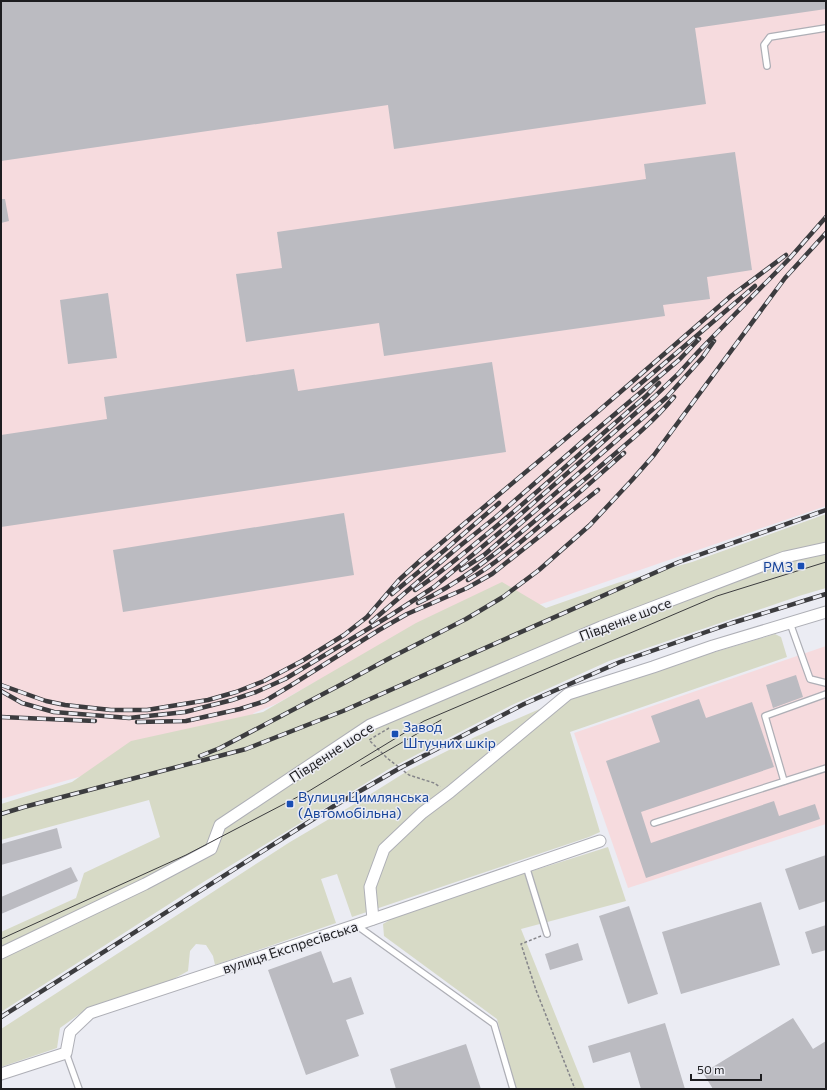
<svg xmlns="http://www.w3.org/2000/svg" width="827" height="1090" font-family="Commissioner,sans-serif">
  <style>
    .industrial { fill: #f6dbde }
    .green { fill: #d7dac6 }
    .building { fill: #bbbbc1 }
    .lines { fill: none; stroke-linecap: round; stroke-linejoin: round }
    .service-casing { stroke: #aeafb6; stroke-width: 8 }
    .minor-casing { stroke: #aeafb6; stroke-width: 13 }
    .path { stroke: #85858a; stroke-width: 1.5; stroke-dasharray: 3 2; stroke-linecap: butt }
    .service { stroke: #fff; stroke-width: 5.5 }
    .minor { stroke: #fff; stroke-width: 11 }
    .tram { stroke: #3c3c3f; stroke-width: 1 }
    .rail-casing { stroke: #3c3c3f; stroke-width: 4.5 }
    .rail { stroke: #ebecf3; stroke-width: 3; stroke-dasharray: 9; stroke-linecap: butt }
    .transit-dot { fill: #1a4fb4; stroke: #ebecf3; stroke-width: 1.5 }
    .labels { text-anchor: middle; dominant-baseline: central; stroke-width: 3; stroke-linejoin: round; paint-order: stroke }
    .transit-label { font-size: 14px; fill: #164399; stroke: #ebecf3; text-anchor: start }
    .street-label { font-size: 14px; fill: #1d1d20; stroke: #ebecf3 }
  </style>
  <rect width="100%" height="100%" fill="#ebecf3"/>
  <g class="industrial">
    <polygon points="1,1 826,1 826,506 315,682 276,704 254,713 246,722 206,741 1,799"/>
    <polygon points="826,646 826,824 628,888 574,733"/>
  </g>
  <g class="green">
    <polygon points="826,514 826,588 799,596 609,661 512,705 389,769 205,881 1,1012 1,932 76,898 84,873 160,837 149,800 1,840 1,804 72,782 131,741 263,712 416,623 502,582 546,608 617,583 692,562"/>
    <polygon points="775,634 781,637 787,657 570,732 600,832 589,837 352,917 337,874 321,879 336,923 215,965 213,956 206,945 196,944 190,951 188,971 170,981 85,1010 60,1028 57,1048 1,1067 1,1029 290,842 358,802 409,770 475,737 572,695"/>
    <polygon points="608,847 626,901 521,929 585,1089 516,1089 497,1019 384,936 383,924 393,918 513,877"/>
  </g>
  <g class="building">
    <polygon points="1,1 826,1 826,9 695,28 706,104 394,149 388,105 1,161"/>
    <polygon points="735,152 752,270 707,277 710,299 663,305 665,316 384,356 379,323 246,342 236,274 282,268 277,232 646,179 644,164"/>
    <polygon points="1,199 5,199 9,221 1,223"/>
    <polygon points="108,293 117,358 68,364 60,300"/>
    <polygon points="492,362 506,452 1,527 1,435 107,419 104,397 294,369 298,391"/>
    <polygon points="344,513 354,575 123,612 113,550"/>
    <polygon points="796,675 803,697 773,708 766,685"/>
    <polygon points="699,699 706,718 752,702 774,767 641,812 651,843 774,801 779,816 815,804 820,819 646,878 606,761 660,742 651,716"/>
    <polygon points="57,828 62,848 1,865 1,844"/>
    <polygon points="826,855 826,901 799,910 785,869"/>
    <polygon points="71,867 78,881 1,914 1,897"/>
    <polygon points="761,902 780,965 681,994 662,932"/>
    <polygon points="629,906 658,994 628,1004 599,916"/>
    <polygon points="826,925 826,950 812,954 805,932"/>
    <polygon points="578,943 583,960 550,970 545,954"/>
    <polygon points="321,951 333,983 351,977 364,1014 346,1020 359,1056 306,1075 268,970"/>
    <polygon points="793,1018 813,1049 826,1041 826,1089 713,1089 703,1073"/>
    <polygon points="665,1023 685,1089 641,1089 630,1052 593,1063 588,1046"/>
    <polygon points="466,1044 481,1089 396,1089 390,1069"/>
  </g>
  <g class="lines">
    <g class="service-casing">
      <g id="service">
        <polyline points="767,66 764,45 770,37 826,28"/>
        <polyline points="790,623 810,679 826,683"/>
        <polyline points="784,781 765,716 826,694"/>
        <polyline points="654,823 826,768"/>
        <polyline points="526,866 547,934"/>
        <polyline points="356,925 494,1024 513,1089"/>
        <polyline points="66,1053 79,1089"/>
      </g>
    </g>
    <g class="minor-casing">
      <g id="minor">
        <polyline points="373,919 370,887 384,849 422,813 450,792 568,694 653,667 713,646 826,612"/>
        <polyline points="1,953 145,884 211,849 220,825 370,725 601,627 785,557 826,548"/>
        <polyline points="1,1074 66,1053 70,1032 90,1013 356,925 600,841"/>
      </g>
    </g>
    <g class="path">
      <polyline points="389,728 369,740 387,758 409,775 434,783 440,787"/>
      <polyline points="541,936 521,944 536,990 575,1089"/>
    </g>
    <use href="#service" class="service"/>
    <use href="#minor" class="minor"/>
    <g class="tram">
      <polyline points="361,766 441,720"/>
      <polyline points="1,939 186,855 309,791 424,721 717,596 826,562"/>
    </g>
    <g class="rail-casing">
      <g id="rail">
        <polyline points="633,390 755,286"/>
        <polyline points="461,570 484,555 506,536 667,397 702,358 714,341"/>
        <path d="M468,580C497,563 522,541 548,519C574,498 599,475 624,453"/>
        <path d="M415,590C441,573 464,553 487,534C541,490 592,442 645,397L659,383"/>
        <polyline points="392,594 446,549 499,503"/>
        <path d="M418,603C458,584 492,557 525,529C547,511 568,493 590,475C619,450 650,426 674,397"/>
        <polyline points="371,622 456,549 496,517 582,442 680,359 699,339"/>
        <polyline points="1,685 46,701 65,705 111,710 147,710 208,700 236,692 264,681 302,661 344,635 367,617 399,580 422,559 595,414 731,296 786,255"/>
        <polyline points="1,691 22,703 54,712 129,718 185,712 232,700 256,692 285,679 391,615 434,587 506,527 654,397 679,373 699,351 789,259 826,217"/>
        <polyline points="1,717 95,721"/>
        <polyline points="137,722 186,721 240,709 265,701 290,686 379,630 407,614 467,588 492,574 598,490"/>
        <polyline points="200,756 220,748 344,683 388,659 433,636 466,619 503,597 539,570 590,525 632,480 654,455 785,278 826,233"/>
        <polyline points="1,814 24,807 246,749 343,711 679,562 826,510"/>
        <polyline points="1,1017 334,806 400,768 524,704 620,662 732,623 826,594"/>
      </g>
    </g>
    <use href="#rail" class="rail"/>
  </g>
  <g class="transit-dot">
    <rect x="797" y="562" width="8" height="8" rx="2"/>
    <rect x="391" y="730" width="8" height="8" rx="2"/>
    <rect x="286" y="800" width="8" height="8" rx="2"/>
  </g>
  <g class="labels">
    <g class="transit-label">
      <text x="793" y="566" text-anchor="end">РМЗ</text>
      <text x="403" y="726">Завод<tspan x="403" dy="16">Штучних шкір</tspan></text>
      <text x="298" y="796">Вулиця Цимлянська<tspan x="298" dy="16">(Автомобільна)</tspan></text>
    </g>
    <g class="street-label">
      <text transform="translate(625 619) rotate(-21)">Південне шосе</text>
      <text transform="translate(331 752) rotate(-33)">Південне шосе</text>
      <text transform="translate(290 947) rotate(-18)">вулиця Експресівська</text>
    </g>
  </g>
  <rect width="827" height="1090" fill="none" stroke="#1d1d20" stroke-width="4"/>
  <path d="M691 1074v6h70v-6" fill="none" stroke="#1d1d20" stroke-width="2"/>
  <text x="697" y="1074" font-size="12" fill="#1d1d20" stroke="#ebecf3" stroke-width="3" paint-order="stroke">50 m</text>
</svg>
